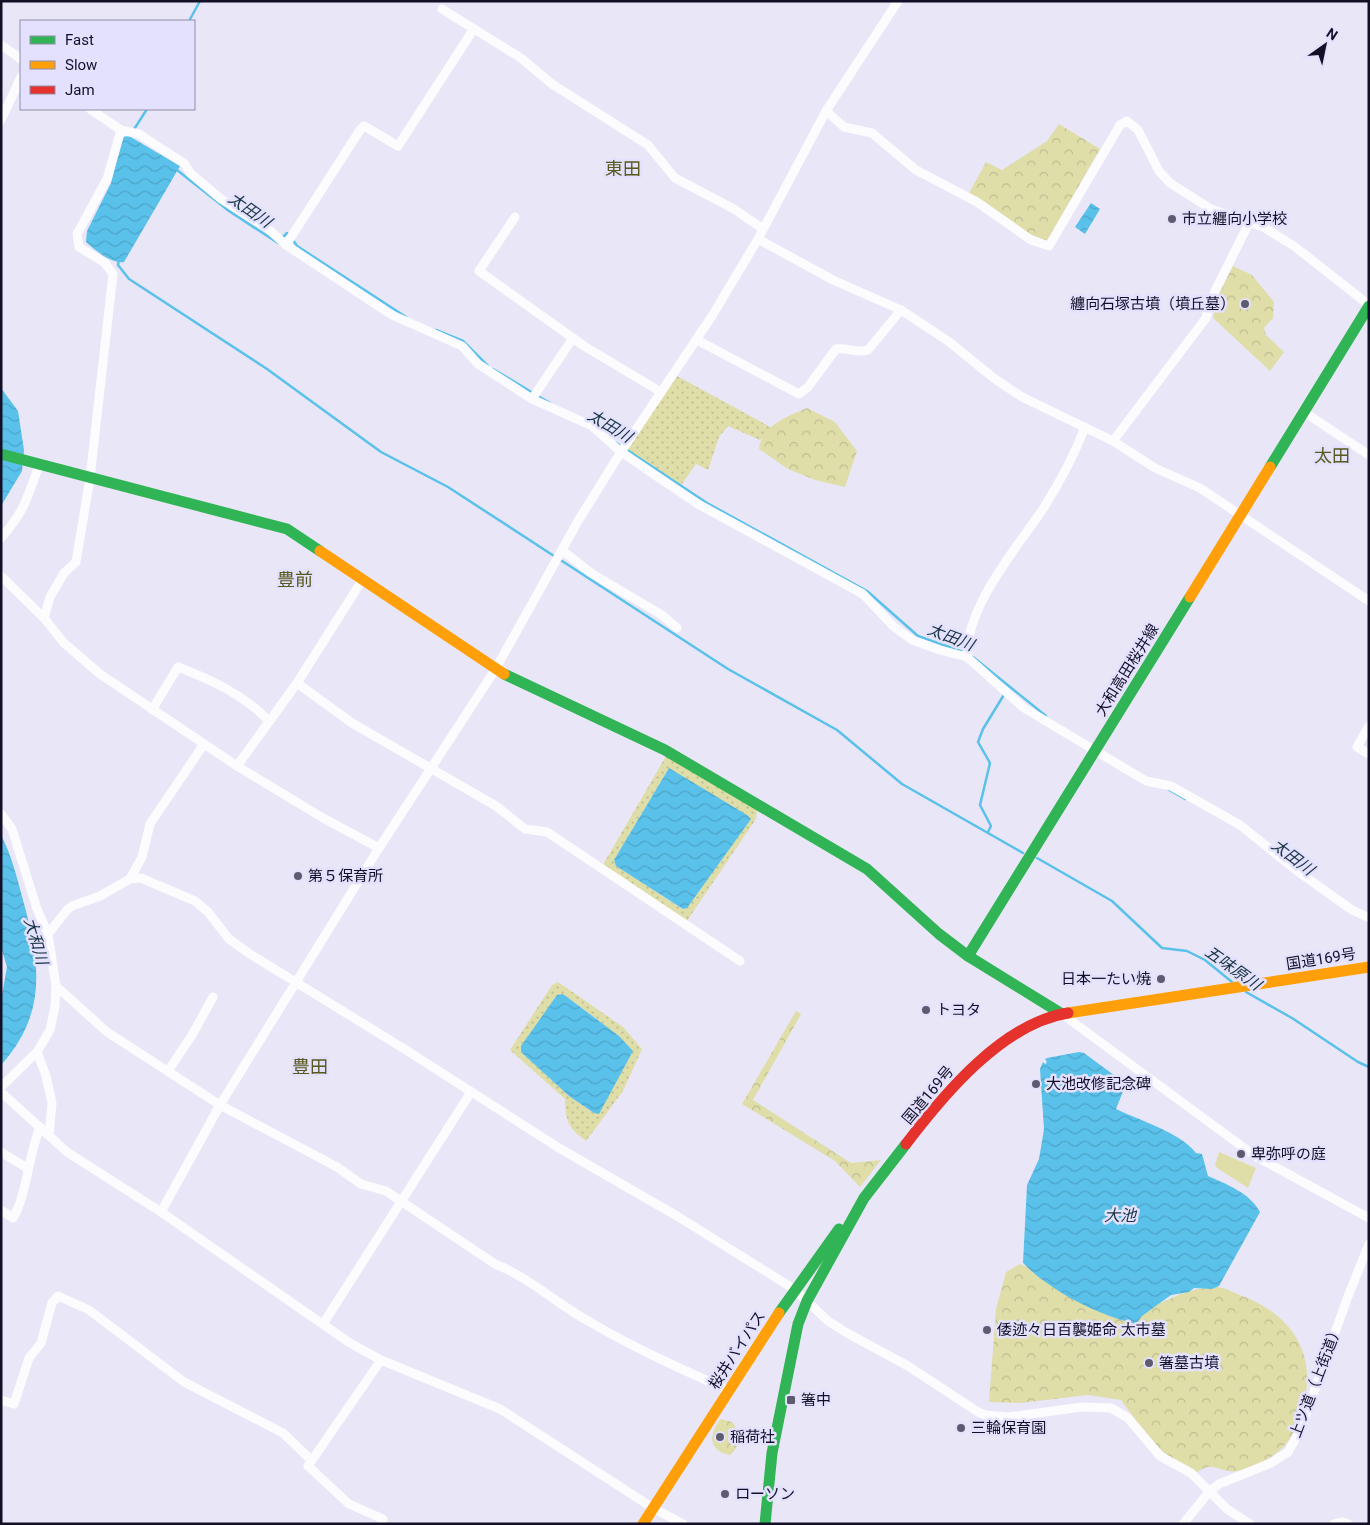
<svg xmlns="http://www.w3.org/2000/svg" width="1370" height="1525" font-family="Roboto,'Noto Sans JP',sans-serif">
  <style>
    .grass { fill: url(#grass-dots); fill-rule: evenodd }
    .forest { fill: url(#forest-crowns) }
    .garden { fill: #dfdea9 }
    .water { fill: url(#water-waves) }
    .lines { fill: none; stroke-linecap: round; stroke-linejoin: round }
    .stream { stroke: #5ac1ea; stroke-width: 2.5 }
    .street { stroke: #fcfbfe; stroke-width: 9 }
    .fast { stroke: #30b455; stroke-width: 11 }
    .slow { stroke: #ff9f0a; stroke-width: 11 }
    .jam { stroke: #e5322d; stroke-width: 11 }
    .poi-dot { fill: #5e5b70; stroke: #e3e1fd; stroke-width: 2 }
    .labels { text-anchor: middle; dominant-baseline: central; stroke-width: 5; stroke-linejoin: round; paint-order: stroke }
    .poi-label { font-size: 15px; fill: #130f27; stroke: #e3e1fd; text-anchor: start }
    .street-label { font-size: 15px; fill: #130f27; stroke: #e3e1fd }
    .water-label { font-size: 16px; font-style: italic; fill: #17333f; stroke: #e3e1fd }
    .quarter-label { font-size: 18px; fill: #59591d; stroke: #e3e1fd }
  </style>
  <defs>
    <pattern id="grass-dots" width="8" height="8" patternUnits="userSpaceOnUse" patternTransform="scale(1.25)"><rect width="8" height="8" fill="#dfdea9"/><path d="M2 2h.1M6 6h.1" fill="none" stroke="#bebd91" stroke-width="1.8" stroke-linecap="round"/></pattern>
    <pattern id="forest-crowns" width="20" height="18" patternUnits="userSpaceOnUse" patternTransform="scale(1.25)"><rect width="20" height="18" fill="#dfdea9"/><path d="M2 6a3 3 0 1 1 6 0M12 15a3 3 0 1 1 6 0" fill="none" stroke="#bebd91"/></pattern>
    <pattern id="water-waves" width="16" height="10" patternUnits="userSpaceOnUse" patternTransform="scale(1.25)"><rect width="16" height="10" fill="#5ac1ea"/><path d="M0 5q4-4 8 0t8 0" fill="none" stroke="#4da5c9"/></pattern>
  </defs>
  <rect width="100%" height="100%" fill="#e9e7f7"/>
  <g class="grass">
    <polygon points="677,376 772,428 760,440 728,426 719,437 708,470 696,464 679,488 626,452"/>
    <path d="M666,756L757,810L756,819L687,921L605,868L604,863ZM669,768L704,791L687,908L682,909L617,866L614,860Z"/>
    <path d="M558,982L623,1027L642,1049L623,1091L586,1141C569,1129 565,1120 565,1099L510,1050L552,985ZM563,994L619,1036L594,1113L569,1096L521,1052L557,995Z"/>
  </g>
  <g class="forest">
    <polygon points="1059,124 1100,149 1047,241 1025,232 969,193 986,162 1002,170 1047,141"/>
    <polygon points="1233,266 1252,275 1274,302 1273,318 1264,328 1266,335 1284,352 1270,371 1213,318 1219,294"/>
    <path d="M807,408L835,422L857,451L845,487L815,480L788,469L759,449C761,426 788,416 807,408Z"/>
    <polygon points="796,1011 801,1014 753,1100 851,1163 881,1160 860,1187 835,1161 742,1104"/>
    <path d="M1020,1264L1043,1274L1124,1321C1152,1308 1185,1287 1216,1287C1225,1287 1236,1294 1245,1297C1298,1318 1321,1364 1299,1418C1295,1429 1290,1442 1280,1450C1269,1460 1244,1474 1229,1471C1214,1469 1213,1462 1197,1472L1168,1456L1150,1440L1121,1400L1088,1395L1020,1403L989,1402L996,1309L1006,1272Z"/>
    <path d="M721,1419L732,1422C742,1433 741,1446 730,1455C708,1451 708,1434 721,1419Z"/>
  </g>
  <polygon class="garden" points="1219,1152 1256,1168 1248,1188 1217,1168 1215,1165"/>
  <g class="water">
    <path d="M129,136L180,166L124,262C111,264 95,250 86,242L87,231L111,183L123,137Z"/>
    <polygon points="1091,203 1100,209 1085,234 1075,227"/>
    <polygon points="1,388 18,411 24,450 22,471 1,506"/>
    <polygon points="669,768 747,815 751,819 687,908 683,909 616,866 614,860"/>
    <path d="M1,835C12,856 17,878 23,900C40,962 48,1013 1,1065V1000L7,967L1,947Z"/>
    <polygon points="563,994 619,1036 633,1051 599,1114 594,1113 569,1096 521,1052 521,1046 557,995"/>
    <path d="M1079,1052L1084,1053L1126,1084L1116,1109C1138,1120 1180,1132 1196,1153L1202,1154L1208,1176C1226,1184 1250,1193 1260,1212L1219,1286L1212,1289L1194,1288L1189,1292L1171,1295L1142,1316L1136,1324C1097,1315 1051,1291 1023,1263L1027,1185L1039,1159L1044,1129L1040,1069L1043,1062L1045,1064L1047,1062L1045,1059L1047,1058Z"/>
  </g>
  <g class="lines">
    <g class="stream">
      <polyline points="189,21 200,1"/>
      <polyline points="133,131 147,109"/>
      <polyline points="177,170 229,211 278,243"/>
      <polyline points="281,239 287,233 290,236"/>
      <polyline points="293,240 297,246 406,317"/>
      <polyline points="119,259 118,265 129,279 267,369 381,452 448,487 554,556"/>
      <polyline points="436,330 463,341 488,366"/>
      <polyline points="493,369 533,393"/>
      <polyline points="538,396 550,403"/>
      <polyline points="615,442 707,503 867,591 918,636 966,653"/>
      <polyline points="559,559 728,669 837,730 902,784 1023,853"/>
      <polyline points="973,657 1046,716"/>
      <polyline points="1166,788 1185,799"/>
      <polyline points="988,832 991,826 980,805 990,763 978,742 983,729 1005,693"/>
      <polyline points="1037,858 1112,901 1162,948 1187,951 1205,960 1232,982"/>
      <polyline points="1246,992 1292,1018 1358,1062 1369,1067"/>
    </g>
    <g class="street">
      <polyline points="442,9 521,58 552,84 648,145 675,178 734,209 763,229"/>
      <polyline points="1,45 21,59"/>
      <polyline points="90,109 121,130 139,134 185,164 190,173 221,199 266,227 286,245 392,315 462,346 478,364 532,399 592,426 621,452 698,504 863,594 893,626 912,640 940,650 967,657 1024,708 1146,781 1171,786 1240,825 1296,870 1352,910 1369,918"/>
      <polyline points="826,111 844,127 872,133 916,170 977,202 1031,240 1049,246 1120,125 1127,121 1138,130 1159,171 1170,183 1211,209 1263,227 1294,246 1369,305"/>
      <polyline points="1,120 21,77"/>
      <polyline points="515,217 479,271 584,346 661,392"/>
      <polyline points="758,239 833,280 901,310 948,341 995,379 1022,397 1113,441 1155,468 1200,488 1369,601"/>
      <polyline points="286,245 360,130 364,126 398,146 473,30"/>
      <path d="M697,340L799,394L808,387L836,349C847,347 857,354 868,350L901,310"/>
      <polyline points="532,399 573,338"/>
      <polyline points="1304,412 1369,455"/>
      <polyline points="1113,441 1206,318 1215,291 1249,223"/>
      <path d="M1,538C24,512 28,497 39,465"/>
      <polyline points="562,550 591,573 662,615 677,628"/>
      <polyline points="1,576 44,618 64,643 100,674 237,766 323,818 379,848"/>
      <polyline points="44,618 50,597 64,573 76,562 90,478 113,274 105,263 79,247 77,234 107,179 121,130"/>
      <path d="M967,657C966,606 1016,549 1043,509C1060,482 1074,456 1085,427"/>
      <polyline points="297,683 352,723 496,806 525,829 547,832 740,961"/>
      <path d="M152,710L178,667C212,680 244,695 269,721"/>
      <polyline points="1369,726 1357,747 1369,754"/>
      <polyline points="237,766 297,683 363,579"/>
      <polyline points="1,814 12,829 37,909 48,934 56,986 55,1006 50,1030 37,1052 46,1076 52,1103 49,1135"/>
      <polyline points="130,879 142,857 150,824 204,744"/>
      <polyline points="48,934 67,910 72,906 100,896 130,879 141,878 195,901 208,912 229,939 250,954 406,1050 559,1148 677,1216 794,1289 828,1321 847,1333 908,1366 978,1412 985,1415 1008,1417 1082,1407 1111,1408 1128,1418 1160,1456 1191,1473 1227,1509 1250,1524"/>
      <path d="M56,986L107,1032L220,1105L337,1167L361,1184L386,1191L495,1264C530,1278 557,1304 590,1322C634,1348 681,1369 728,1390"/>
      <polyline points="1062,1014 1255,1156 1369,1218"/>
      <polyline points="168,1071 192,1035 213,997"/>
      <polyline points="1,1087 37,1052"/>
      <polyline points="1,1092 67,1152 161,1212 350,1343 381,1360 500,1409 653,1508 683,1524"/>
      <polyline points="1,1152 27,1168"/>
      <path d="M1,1210L13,1218C26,1198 29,1153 40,1127"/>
      <polyline points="161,1212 220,1105 379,848 495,670 578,521 621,452 712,316 758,239 826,111 898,1"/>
      <polyline points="323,1324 471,1092"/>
      <polyline points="381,1360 308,1466 349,1504 383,1519 382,1524"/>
      <polyline points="1,1400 14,1404 29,1358 41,1343 52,1303 58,1296 89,1310 184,1382 283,1433 311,1460"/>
      <polyline points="1183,1524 1209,1492 1219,1484 1271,1463 1288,1452 1300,1431 1347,1299 1369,1244"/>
      <polyline points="1334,1524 1343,1522 1348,1524"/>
    </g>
    <g class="fast">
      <polyline points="1,454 287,529 320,551"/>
      <polyline points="1270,467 1369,306"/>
      <polyline points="504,674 665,750 867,869 939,934 968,956"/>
      <polyline points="1062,1014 968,956 1190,597"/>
      <polyline points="779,1313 839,1229"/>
      <polyline points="765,1524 772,1453 798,1324 807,1301 864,1198 906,1144"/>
    </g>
    <g class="slow">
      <polyline points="320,551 504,674"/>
      <polyline points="1190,597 1270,467"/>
      <polyline points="1068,1013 1369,967"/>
      <polyline points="643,1524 779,1313"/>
    </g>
    <path class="jam" d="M906,1144C944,1094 1003,1023 1068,1013"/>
  </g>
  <g class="poi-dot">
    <circle cx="1172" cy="219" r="5"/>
    <circle cx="1245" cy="304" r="5"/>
    <circle cx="298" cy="876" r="5"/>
    <circle cx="1161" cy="979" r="5"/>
    <circle cx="926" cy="1010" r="5"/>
    <circle cx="1036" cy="1084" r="5"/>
    <circle cx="1241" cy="1154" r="5"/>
    <circle cx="987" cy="1330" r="5"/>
    <circle cx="1149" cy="1363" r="5"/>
    <rect x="786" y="1395" width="10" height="10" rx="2.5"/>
    <circle cx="961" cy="1428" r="5"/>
    <circle cx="720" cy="1437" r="5"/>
    <circle cx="725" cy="1494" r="5"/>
  </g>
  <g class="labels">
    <g class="poi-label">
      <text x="1182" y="219">市立纒向小学校</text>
      <text x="1235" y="304" text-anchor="end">纏向石塚古墳（墳丘墓）</text>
      <text x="308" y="876">第５保育所</text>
      <text x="1151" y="979" text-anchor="end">日本一たい焼</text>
      <text x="936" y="1010">トヨタ</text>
      <text x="1046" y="1084">大池改修記念碑</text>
      <text x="1251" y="1154">卑弥呼の庭</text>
      <text x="997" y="1330">倭迹々日百襲姫命 太市墓</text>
      <text x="1159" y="1363">箸墓古墳</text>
      <text x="801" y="1400">箸中</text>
      <text x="971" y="1428">三輪保育園</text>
      <text x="730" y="1437">稲荷社</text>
      <text x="735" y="1494">ローソン</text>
    </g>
    <g class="street-label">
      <text transform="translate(1127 670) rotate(-58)">大和高田桜井線</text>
      <text transform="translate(1321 959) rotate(-9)">国道169号</text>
      <text transform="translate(928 1095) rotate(-50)">国道169号</text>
      <text transform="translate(737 1350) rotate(-57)">桜井バイパス</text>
      <text transform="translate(1316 1381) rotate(-69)">上ツ道（上街道）</text>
    </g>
    <g class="water-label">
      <text transform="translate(250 210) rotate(35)">太田川</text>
      <text transform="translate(610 426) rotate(31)">太田川</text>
      <text transform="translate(951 637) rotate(21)">太田川</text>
      <text transform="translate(1293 857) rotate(37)">太田川</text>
      <text transform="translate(36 941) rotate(74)">大和川</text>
      <text transform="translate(1233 968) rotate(35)">五味原川</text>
      <text x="1120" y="1215">大池</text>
    </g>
    <g class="quarter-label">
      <text x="623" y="168">東田</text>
      <text x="1332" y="455">太田</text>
      <text x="295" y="579">豊前</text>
      <text x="310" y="1066">豊田</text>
    </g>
  </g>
  <rect width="1370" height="1525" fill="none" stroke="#130f27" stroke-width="5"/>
  <rect x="20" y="20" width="175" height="90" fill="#e3e1fd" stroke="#908da7"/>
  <rect x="30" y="36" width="25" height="8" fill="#30b455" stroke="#908da7"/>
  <text x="65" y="45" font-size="15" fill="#130f27">Fast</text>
  <rect x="30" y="61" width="25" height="8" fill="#ff9f0a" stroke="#908da7"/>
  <text x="65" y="70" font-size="15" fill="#130f27">Slow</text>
  <rect x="30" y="86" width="25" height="8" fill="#e5322d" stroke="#908da7"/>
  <text x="65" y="95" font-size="15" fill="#130f27">Jam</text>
  <g transform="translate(1325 45) rotate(33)" stroke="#e3e1fd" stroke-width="4" paint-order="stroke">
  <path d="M0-4L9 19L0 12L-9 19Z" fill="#130f27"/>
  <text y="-8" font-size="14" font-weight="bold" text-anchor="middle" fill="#130f27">N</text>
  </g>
</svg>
